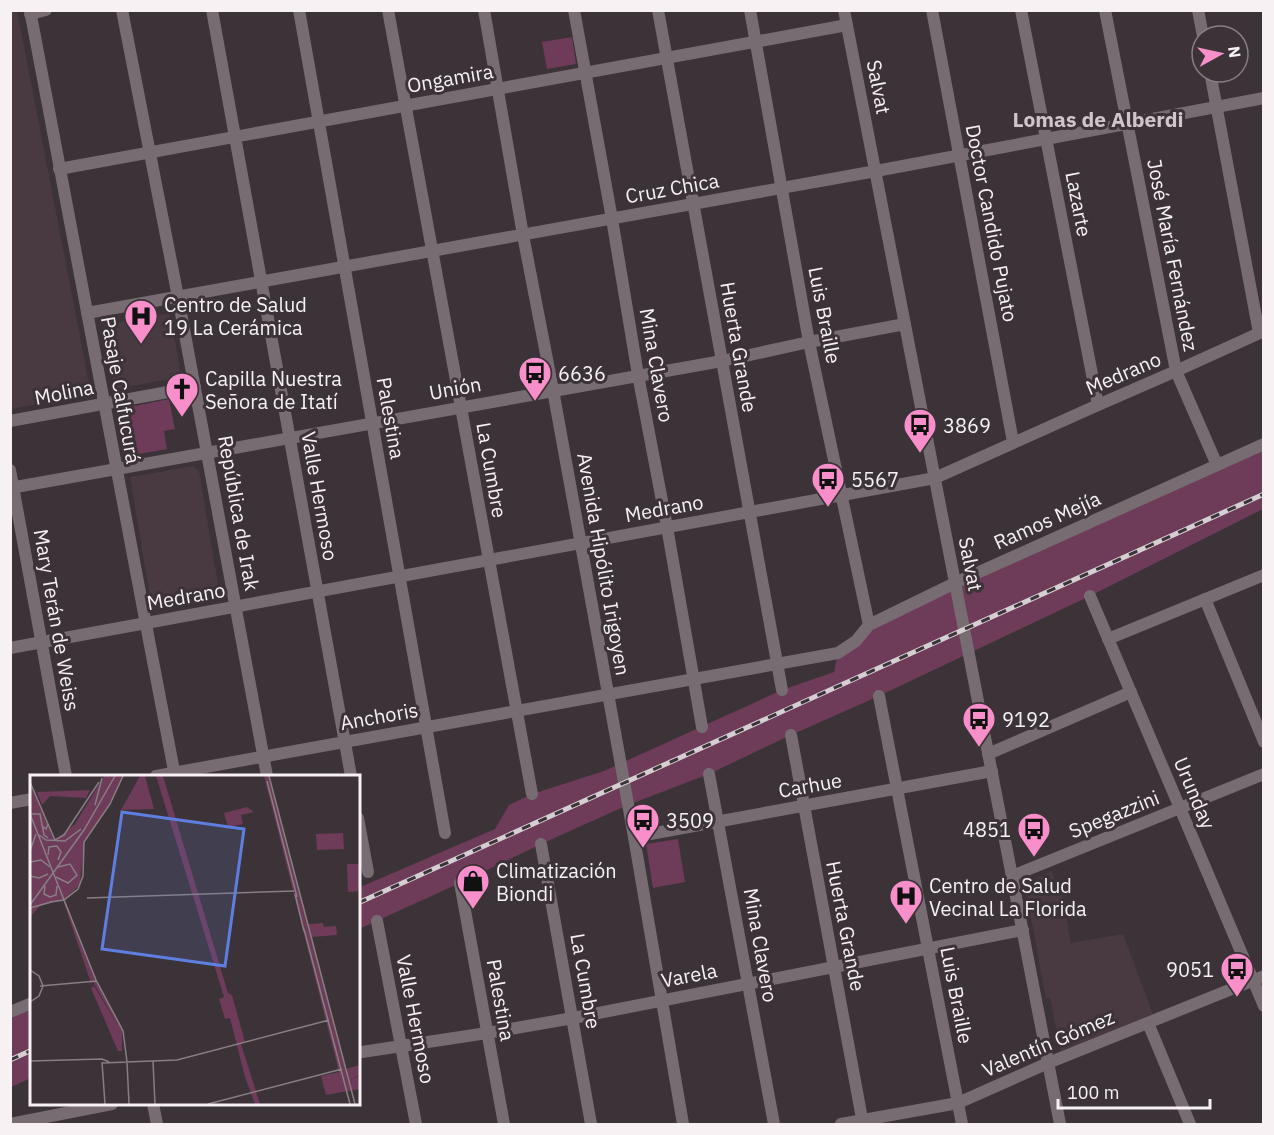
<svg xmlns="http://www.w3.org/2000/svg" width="1274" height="1135" font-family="'IBM Plex Sans',sans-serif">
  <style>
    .built { fill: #493a42 }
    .green { fill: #6e3b58 }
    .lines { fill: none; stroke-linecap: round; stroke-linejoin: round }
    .minor { stroke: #776c71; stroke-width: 12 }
    .rail-casing { stroke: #d5cfd2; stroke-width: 5 }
    .rail { stroke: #3c3338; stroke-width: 3; stroke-dasharray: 9; stroke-linecap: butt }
    .labels { text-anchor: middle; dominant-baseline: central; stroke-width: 6; stroke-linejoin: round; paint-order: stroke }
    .street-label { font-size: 20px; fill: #f7f1f4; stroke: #3c3338 }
    .poi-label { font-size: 20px; fill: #f7f1f4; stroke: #3c3338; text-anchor: start }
    .neighbourhood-label { font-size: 21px; font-weight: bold; fill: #d0c5ca; stroke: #3c3338 }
    .inset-road { fill: none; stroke: #877f83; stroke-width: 1.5 }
    .view { fill: #5e7fe0; fill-opacity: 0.15; stroke: #5e7fe0; stroke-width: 3 }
    .inset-edge { fill: none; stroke: #f7f1f4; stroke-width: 3 }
  </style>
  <rect width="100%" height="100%" fill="#3c3338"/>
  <g class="built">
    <polygon points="17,10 91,394 11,409 10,11"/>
    <polygon points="170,313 181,377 115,389 104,325"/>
    <polygon points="193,466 199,471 220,596 152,608 130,477"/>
    <polygon points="1052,871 1057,888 1061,888 1071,943 1123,934 1153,1014 1061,1051 1050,998 1046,999 1025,885"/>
  </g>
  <g class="green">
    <polygon points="572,37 576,64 547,69 542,42"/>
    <polygon points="169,399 175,429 164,431 167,449 128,456 123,453 116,412 120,409"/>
    <polygon points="1263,444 1263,509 1090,596 879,696 791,735 709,774 628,805 541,844 460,883 359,929 358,888 495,829 509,805 532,794 604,771 782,690 834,672 838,653 869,625"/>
    <polygon points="678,839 685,882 653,888 646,844"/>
    <polygon points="31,1003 31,1078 11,1087 10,1012"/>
  </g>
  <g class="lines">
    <g class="minor">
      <path d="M30,10C78,266 126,521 175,776"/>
      <polyline points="122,10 178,297 267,776"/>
      <polyline points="212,10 351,776"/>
      <polyline points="299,10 445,833"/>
      <polyline points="388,10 532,794"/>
      <polyline points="484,10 523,235 553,390 634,837 683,1124"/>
      <polyline points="574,10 612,219 638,375 667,527 702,727"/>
      <polyline points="658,10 782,690"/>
      <polyline points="750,10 809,342 869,625"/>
      <polyline points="844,10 1060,1124"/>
      <polyline points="932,10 1013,442"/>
      <polyline points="1021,10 1098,405"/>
      <polyline points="1105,10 1176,371 1217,465"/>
      <polyline points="1198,10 1203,36"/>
      <polyline points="30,14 46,10"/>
      <polyline points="1210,72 1259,333"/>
      <polyline points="59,169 847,25"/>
      <polyline points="87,313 876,171 1264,98"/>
      <polyline points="10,421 195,387"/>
      <polyline points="10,470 66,776"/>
      <polyline points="10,488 722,361 809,342 905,324"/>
      <polyline points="1090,596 1264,1006"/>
      <polyline points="1205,599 1264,742"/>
      <polyline points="1108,639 1264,575"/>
      <polyline points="10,648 935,478 1098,405 1176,371 1264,331"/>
      <polyline points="879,696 962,1124"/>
      <polyline points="791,735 863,1124"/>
      <polyline points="988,754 1131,692"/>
      <polyline points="709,774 774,1124"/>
      <polyline points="156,776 838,653 856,641 869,625 955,583 1264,444"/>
      <polyline points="10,803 32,799"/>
      <polyline points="358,818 368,872"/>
      <polyline points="634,837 992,771"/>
      <polyline points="541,844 591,1124"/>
      <polyline points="1012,876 1264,774"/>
      <polyline points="460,883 504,1124"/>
      <polyline points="377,921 416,1124"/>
      <polyline points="10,1012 32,1003"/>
      <polyline points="1148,1023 1190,1124"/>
      <polyline points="362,1052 487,1033 573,1018 1023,930"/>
      <polyline points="153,1104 157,1124"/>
      <polyline points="10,1124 112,1104"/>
      <polyline points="841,1124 958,1103 1048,1063 1264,976"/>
    </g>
    <g class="rail-casing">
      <g id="rail">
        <polyline points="358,903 1264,494"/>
        <polyline points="10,1060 32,1050"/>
      </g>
    </g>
    <use href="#rail" class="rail"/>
  </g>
  <defs>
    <g id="hospital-pin" transform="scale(1.725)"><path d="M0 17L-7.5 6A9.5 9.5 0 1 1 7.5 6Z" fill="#f98fca" stroke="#3c3338"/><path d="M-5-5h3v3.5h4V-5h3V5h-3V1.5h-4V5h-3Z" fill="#111"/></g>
    <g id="bus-pin" transform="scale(1.725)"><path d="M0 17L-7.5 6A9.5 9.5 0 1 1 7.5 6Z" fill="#f98fca" stroke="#3c3338"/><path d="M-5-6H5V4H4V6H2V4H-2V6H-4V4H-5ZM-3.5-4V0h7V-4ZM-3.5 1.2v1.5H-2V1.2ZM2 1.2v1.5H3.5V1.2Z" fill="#111"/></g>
    <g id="church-pin" transform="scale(1.725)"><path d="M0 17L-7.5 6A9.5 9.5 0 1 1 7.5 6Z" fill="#f98fca" stroke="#3c3338"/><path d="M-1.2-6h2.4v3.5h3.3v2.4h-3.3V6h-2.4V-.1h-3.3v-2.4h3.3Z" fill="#111"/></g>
    <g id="shop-pin" transform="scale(1.725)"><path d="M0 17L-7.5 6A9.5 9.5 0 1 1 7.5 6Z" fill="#f98fca" stroke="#3c3338"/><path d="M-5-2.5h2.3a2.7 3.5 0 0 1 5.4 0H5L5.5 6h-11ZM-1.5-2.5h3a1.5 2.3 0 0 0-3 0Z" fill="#111"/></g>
  </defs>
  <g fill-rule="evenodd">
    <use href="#hospital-pin" x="141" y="316"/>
    <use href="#bus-pin" x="535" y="373"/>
    <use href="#church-pin" x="182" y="389"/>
    <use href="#bus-pin" x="920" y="425"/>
    <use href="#bus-pin" x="828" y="479"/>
    <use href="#bus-pin" x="979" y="719"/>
    <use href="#bus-pin" x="643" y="820"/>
    <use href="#bus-pin" x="1034" y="829"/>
    <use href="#shop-pin" x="473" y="881"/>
    <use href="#hospital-pin" x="906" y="896"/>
    <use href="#bus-pin" x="1237" y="969"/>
  </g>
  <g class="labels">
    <g class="street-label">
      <text transform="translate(450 78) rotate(-10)">Ongamira</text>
      <text transform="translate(879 87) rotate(79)">Salvat</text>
      <text transform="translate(672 188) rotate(-10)">Cruz Chica</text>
      <text transform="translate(1079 204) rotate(79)">Lazarte</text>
      <text transform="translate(992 223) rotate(79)">Doctor Candido Pujato</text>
      <text transform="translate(1173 255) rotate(79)">José María Fernández</text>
      <text transform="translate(825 315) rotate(79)">Luis Braille</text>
      <text transform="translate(739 347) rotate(80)">Huerta Grande</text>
      <text transform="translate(657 365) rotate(80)">Mina Clavero</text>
      <text transform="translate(1123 373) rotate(-23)">Medrano</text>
      <text transform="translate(455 388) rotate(-10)">Unión</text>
      <text transform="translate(121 390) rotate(80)">Pasaje Calfucurá</text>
      <text transform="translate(64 392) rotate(-11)">Molina</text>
      <text transform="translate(391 418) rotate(80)">Palestina</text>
      <text transform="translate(492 470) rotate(80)">La Cumbre</text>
      <text transform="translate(320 496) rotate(80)">Valle Hermoso</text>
      <text transform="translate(664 508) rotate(-10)">Medrano</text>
      <text transform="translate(239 513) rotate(80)">República de Irak</text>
      <text transform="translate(1047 520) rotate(-24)">Ramos Mejía</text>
      <text transform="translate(604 564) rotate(80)">Avenida Hipólito Irigoyen</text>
      <text transform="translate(971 564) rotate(79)">Salvat</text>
      <text transform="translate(186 596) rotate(-10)">Medrano</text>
      <text transform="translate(57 620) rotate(80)">Mary Terán de Weiss</text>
      <text transform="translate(379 716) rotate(-10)">Anchoris</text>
      <text transform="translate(810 785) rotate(-10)">Carhue</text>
      <text transform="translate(1195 793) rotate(67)">Urunday</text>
      <text transform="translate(1114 814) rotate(-22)">Spegazzini</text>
      <text transform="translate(846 926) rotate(79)">Huerta Grande</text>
      <text transform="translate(761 945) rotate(80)">Mina Clavero</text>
      <text transform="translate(689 975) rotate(-11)">Varela</text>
      <text transform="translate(586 981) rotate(80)">La Cumbre</text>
      <text transform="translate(957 995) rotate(79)">Luis Braille</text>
      <text transform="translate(501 1000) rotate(80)">Palestina</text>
      <text transform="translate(416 1019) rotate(79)">Valle Hermoso</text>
      <text transform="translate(1048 1043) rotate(-23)">Valentín Gómez</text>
    </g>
    <g class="poi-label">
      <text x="164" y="304">Centro de Salud<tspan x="164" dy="23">19 La Cerámica</tspan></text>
      <text x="558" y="373">6636</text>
      <text x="205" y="378">Capilla Nuestra<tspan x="205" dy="23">Señora de Itatí</tspan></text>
      <text x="943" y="425">3869</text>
      <text x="851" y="479">5567</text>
      <text x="1002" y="719">9192</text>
      <text x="666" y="820">3509</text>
      <text x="1011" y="829" text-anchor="end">4851</text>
      <text x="496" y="870">Climatización<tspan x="496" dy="23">Biondi</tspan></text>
      <text x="929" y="885">Centro de Salud<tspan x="929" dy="23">Vecinal La Florida</tspan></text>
      <text x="1214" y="969" text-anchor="end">9051</text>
    </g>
    <g class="neighbourhood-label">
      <text x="1098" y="119">Lomas de Alberdi</text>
    </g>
  </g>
  <g transform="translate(30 775)">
    <rect width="330" height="330" fill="#3c3338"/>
    <path d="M74,1H93L80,29L54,67L50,109L35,125L66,205L92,252V276H88L61,213L64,211L90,254L63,207L61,208L33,125L10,131L0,142V7L25,65L45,49ZM110,1H115L124,34L91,35ZM126,1H133L198,218L202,220L215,267L211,269L230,329H225L215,302L200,243L195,244L189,224L194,222ZM234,1H239L316,294L330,290V300L320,304L330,301V314L296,320L291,301L309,297ZM60,15L56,23L20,21L12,30L7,17ZM217,32L224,37L211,40L213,49L198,52L194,38ZM313,58L314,74L287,75L286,59ZM317,89H330V116L318,117ZM293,148L294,152L306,151L307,160L282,162L278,149Z" fill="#6e3b58"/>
    <path class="inset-road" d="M239,1L325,329M237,6L267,122M0,7L18,49M65,30L72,3M0,39H10L14,60L18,63M0,39L34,125M12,51L16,54L18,49L25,65L34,60L69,7M9,60L16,65L35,66L51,54M0,76L6,59M18,80L19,72L27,71L31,77L28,85M0,87L11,85L20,92M0,101L9,103L18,99M26,102L38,108L47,100L40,89L28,92M15,111L14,119L20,122L26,120L27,111M265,119L274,156M57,123L264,116M34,125L66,205L93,256L97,287L72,288M20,127L34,125L48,114L53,101L54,67L80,29L93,1M0,130L54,55L85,1M0,133L21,127M274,154L320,329M0,195L9,201L13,211L9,221L0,227M10,211L67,206M0,286L72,284L79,287M123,286L125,329M72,287L75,329M99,329L97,287L147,285L299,245M178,329L312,294"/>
    <path class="view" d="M92,37L214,54L195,191L72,174Z"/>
    <rect width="330" height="330" class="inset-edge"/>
  </g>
  <rect width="1274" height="1135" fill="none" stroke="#f7f1f4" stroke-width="24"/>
  <g transform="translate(1220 54) rotate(82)"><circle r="28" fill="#3c3338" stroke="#877f83" stroke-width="1.5"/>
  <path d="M0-4.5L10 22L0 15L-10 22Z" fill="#f98fca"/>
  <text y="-9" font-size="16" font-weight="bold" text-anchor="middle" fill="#f7f1f4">N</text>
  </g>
  <path d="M1058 1099v9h152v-9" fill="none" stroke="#f7f1f4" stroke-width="3"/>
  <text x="1067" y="1099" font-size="18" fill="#f7f1f4" stroke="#3c3338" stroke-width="4.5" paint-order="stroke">100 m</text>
</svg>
